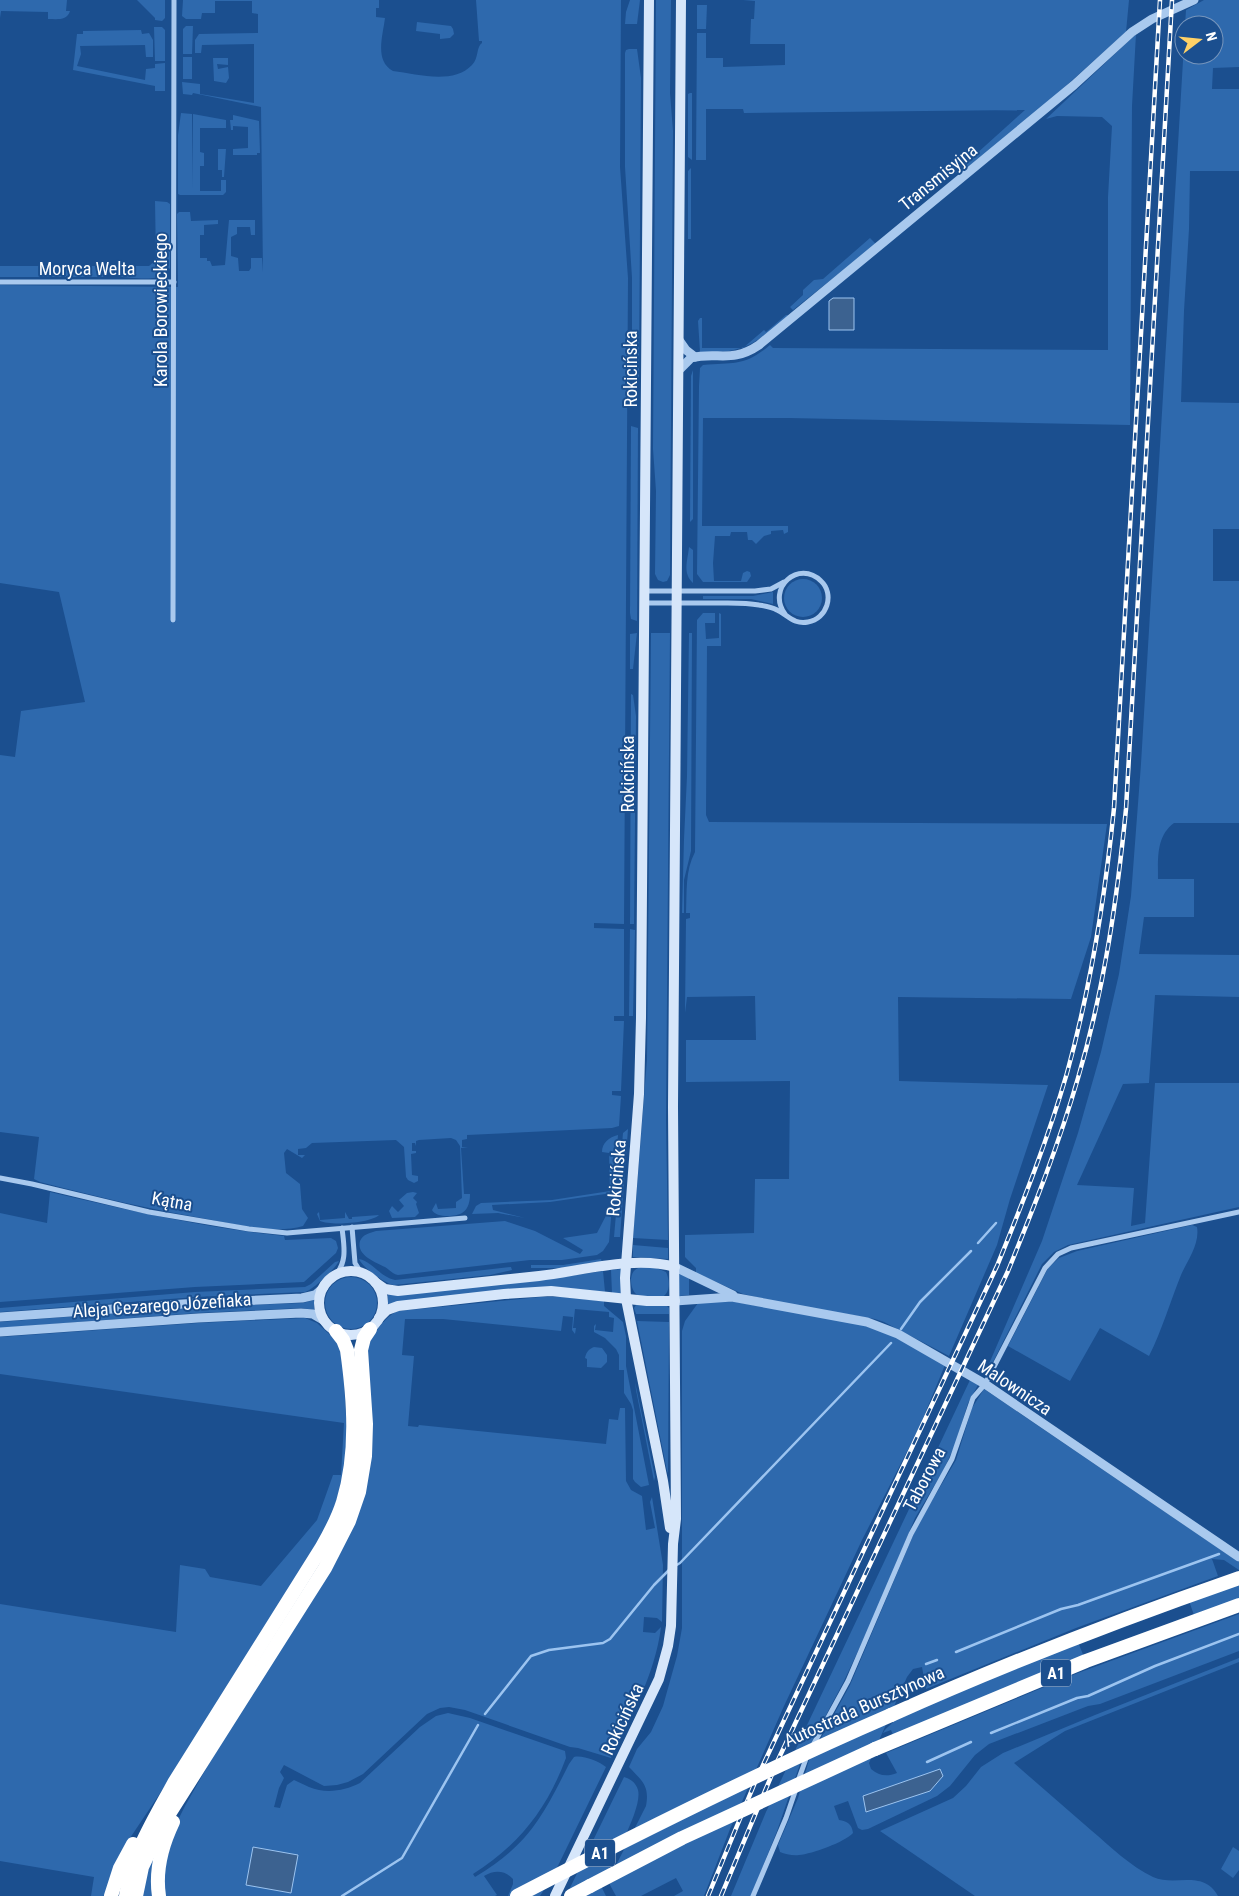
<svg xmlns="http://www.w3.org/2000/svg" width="1239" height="1896" font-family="'Roboto Condensed',sans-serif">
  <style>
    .green { fill: #2e69ad }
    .water { fill: #3c6290; stroke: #9cc4f0 }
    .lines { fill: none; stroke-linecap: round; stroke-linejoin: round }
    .stream { stroke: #9cc4f0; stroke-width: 2.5 }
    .minor { stroke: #a9c9ee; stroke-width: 5 }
    .tertiary { stroke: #a9c9ee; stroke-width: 9 }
    .secondary { stroke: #d6e6fa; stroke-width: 10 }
    .motorway { stroke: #fff; stroke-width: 14 }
    .rail-casing { stroke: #fff; stroke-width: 4.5 }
    .rail { stroke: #1b4f8f; stroke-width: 2.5; stroke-dasharray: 8; stroke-linecap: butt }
    .motorway-bridge { stroke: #fff; stroke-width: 14 }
    .labels { text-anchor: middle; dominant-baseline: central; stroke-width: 4; stroke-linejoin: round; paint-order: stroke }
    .shield { fill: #1b4f8f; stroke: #bbcadd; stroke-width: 1 }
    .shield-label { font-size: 16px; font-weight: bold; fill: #fff }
    .street-label { font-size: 18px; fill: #fff; stroke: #1b4f8f }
  </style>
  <rect width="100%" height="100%" fill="#1b4f8f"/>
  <g class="green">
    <path d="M0,0H67L66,11H70C67,21 57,19 48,19V12L1,11L0,18Z"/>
    <polygon points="137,0 165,0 165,18 162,21 155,20 155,18"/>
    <path d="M183,0H379V8H376V17L385,18C383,35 374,61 393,71C417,74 453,85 472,65C479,58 476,47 482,43V41H479L476,0H621L620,167L628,278L624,924L594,923V928L624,929V1016H614V1021H624L621,1091H612V1095L621,1096L619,1126L612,1128L467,1135V1139L462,1140V1147H468L461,1148L464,1194H470C470,1200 469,1209 462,1213C455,1217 436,1218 432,1210L436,1203L438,1209L456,1208V1202L462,1198L460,1146L456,1140L451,1138L419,1140L416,1141V1146L415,1143H412V1151H416V1148V1153L411,1154L412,1175L418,1176V1181L414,1183L408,1180L406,1177L404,1147L396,1140L312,1143L306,1148L298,1149V1155H305L302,1158L287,1149L284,1153L286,1173L300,1184L302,1209L308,1218L303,1226C277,1234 238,1225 212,1220C154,1210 97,1197 40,1182L34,1179L39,1137L0,1132V755L15,757L21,711L85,702L59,592L0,583V285L178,287L177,214L179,212H190L191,221L218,220V224L204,225V235H200V258H207V261H210L212,266L225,265L229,220H255V235H251L250,227H237V234L231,237V256L238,258L239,271H249L251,268V258H262L263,272L261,107L193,93L192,95L183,94L182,82L200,84V94L254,103V44L202,45L201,53H195V40L199,34L258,33V14L252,13V1H215V13H202L201,19H186L182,16Z"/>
    <polygon points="630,0 640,0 637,24 625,24 626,12"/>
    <polygon points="656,0 671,0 670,93 673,131 670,575 667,581 663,582 658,580 655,574 656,491 653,449"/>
    <polygon points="743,0 1129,0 1126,32 1040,109 962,172 955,173 1025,110 744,113 743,109 706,109 706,160 696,160 697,33 706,33 706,58 723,58 723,67 785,65 785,44 750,44 751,19 754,19 755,1"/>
    <path d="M1204,0H1239V67L1213,68L1212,89H1239V171H1190L1189,229L1184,311L1181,402L1239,403V529H1213V581H1239V823H1174C1156,836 1158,859 1158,879H1194V917H1144L1139,954L1239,955V997L1155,995L1149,1083L1123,1084L1077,1185L1134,1188L1131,1226L1145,1223L1155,1083H1239V1207L1068,1245L1054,1252L1042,1264L990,1368L985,1373L1042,1241L1078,1133L1101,1052L1119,974L1131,896L1141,764L1184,44V55H1214V25H1185L1186,10Z"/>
    <polygon points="697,5 707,5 706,29 697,29"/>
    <polygon points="417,22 451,26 453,29 454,34 450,38 440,39 440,34 416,31"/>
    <polygon points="186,26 193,26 192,54 183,54 183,29"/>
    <polygon points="154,27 162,27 165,30 165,61 155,61"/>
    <polygon points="141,30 142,34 149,33 153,40 153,57 146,57 145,45 80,46 81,54 77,66 145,80 146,69 155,68 155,64 165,63 165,91 155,91 155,86 73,70 77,34 83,34 83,31"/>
    <path d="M1136,34L1132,106L1130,425L789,418H703L702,526H788V532L784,534L783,530L771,531V534L764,536L756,544L752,540H748L747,532H731L730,536H715L713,563L714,581H741L743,573L747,571L750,572L751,576L747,582H703L697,574L699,386L700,368L703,365C735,362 744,367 770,345L773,348L1108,350V197L1112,126L1102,117L1057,116L1046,119Z"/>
    <polygon points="629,49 637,49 641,78 639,381 637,381 637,400 632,400 632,278 625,167 625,53 626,50"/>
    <rect x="183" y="57" width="9" height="22"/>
    <polygon points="213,58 228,58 228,65 217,64 218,69 228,67 229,78 226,83 214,81"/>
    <polygon points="690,93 692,93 692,160 688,157 688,94"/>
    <polygon points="181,113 192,114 192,188 193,114 226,120 226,128 200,128 200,152 204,153 204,166 200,166 200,191 221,191 221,180 226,180 226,192 223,195 180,195 178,194 178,135"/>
    <polygon points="233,115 259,121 260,153 257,153 257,155 233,155 233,149 248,148 248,127 233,126 233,130 231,130 230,120 233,120"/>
    <polygon points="218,149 226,149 224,177 222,177 222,170 218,170"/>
    <polygon points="691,168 691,239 688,239 688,171"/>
    <path d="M155,201L167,202L170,204V268C163,284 133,277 119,277L116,275L117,266H149L156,260Z"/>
    <polygon points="870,238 876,244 793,310 790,307 803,295 803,290 814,280 823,279"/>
    <polygon points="0,266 108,266 108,275 106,277 0,277"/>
    <path d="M786,315H789C756,343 745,354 700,352L698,321L700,318H702V348H743L764,330L766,332Z"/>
    <polygon points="693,370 693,519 690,522 691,376"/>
    <polygon points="631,426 638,428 637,621 631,619 630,613"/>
    <path d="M689,547L693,550V583C682,573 688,559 689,547Z"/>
    <circle cx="803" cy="598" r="19"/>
    <polygon points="773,592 773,604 751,599 703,599 703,596 753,596"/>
    <path d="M703,613H715V623H705L706,639L719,638V613L721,614V646H707L706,815L709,822L1107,824L1091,937L1071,999L898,997L899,1081L1048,1085L1010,1199L997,1245L949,1356L884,1322L875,1319L788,1304L743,1294L696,1273V1268L685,1257V1235L754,1233L755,1179H789L790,1081L686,1082V1040H756L755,996L687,997L685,1013L686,919L690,918V913H686C687,892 685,871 695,852L697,620Z"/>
    <polygon points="637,633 633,669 630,669 630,634"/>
    <polygon points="651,633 670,633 666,1121 668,1240 633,1238 647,1059"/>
    <polygon points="689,633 692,633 691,851 684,880 684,913 682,913 684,839 687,776"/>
    <polygon points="631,694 633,695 636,716 634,924 630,924"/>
    <polygon points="630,929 635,930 633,1016 629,1016"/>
    <polygon points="628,1129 620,1237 614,1237 623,1133"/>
    <path d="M618,1135L609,1242L603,1251L597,1255L562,1260H530L398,1275C392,1274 390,1270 385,1267C375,1262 356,1255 360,1241C363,1234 370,1233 376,1231L505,1221L535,1231L580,1254L583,1250L563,1238L597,1233L612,1204V1193L550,1202L492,1205L493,1210L525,1218L498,1213L472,1214L476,1206L481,1203L552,1200L610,1191L609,1153L602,1152C602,1143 609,1137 618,1135Z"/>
    <path d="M50,1192C127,1210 205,1228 284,1236L285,1240L331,1238L336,1241L338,1248L336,1253L304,1282L195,1287L0,1302V1213L47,1223Z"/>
    <polygon points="413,1192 417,1193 413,1198 417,1202 416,1204 419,1213 415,1217 392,1218 389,1211 392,1206 398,1212 404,1206 399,1200 407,1193"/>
    <path d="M319,1212L320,1220L345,1218V1212L349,1219H352V1217L379,1215C371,1223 331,1226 320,1221L317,1214Z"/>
    <path d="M1192,1225L1197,1227C1200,1244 1187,1261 1181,1275C1170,1302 1162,1330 1149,1356L1100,1328L1070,1381L1008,1346L1048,1268L1059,1258L1077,1251Z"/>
    <polygon points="633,1245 668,1248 668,1259 633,1257"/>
    <path d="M359,1259C373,1262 380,1277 395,1280L511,1267L512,1270L490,1275L394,1285C385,1284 362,1267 359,1259Z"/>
    <polygon points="601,1259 602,1262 562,1268 531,1268 531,1265 563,1265"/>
    <path d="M339,1261C336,1268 313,1290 305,1292L196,1297L0,1312V1308L195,1292L305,1287L311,1284L335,1262Z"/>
    <path d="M640,1267H654L666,1272C670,1280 671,1296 659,1298C655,1298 650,1297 647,1296C643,1296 638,1296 636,1294C632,1290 631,1284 631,1279C632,1272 634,1270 640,1267Z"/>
    <polygon points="621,1269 623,1291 620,1294 612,1293 611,1270"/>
    <polygon points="603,1271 605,1292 552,1287 388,1304 388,1294 399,1295 541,1280"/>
    <polygon points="680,1274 689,1278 689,1295 679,1296 678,1275"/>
    <circle cx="351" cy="1303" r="26"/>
    <path d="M540,1297H562L604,1301V1306L623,1322L626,1336V1366L649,1485L641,1487L635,1482L633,1479V1410L631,1404L624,1393V1370H619V1355L616,1349L605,1338L594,1332V1326L596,1324L595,1330L613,1332L614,1318L609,1317V1312L575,1309L573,1328H576L575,1334L572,1330L573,1317L563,1316L561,1331L443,1319H405L402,1355L414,1356L408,1426L418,1427L419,1425L606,1444L609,1419L618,1420L620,1408H625L626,1481L631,1490L642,1496L646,1530L655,1528L650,1502L652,1497L663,1565L662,1622L657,1618L644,1617L643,1632L655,1633L661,1627C655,1675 631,1716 611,1758L578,1748L570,1747L465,1710L449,1707L440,1708L427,1714L363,1774L348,1782L337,1785L324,1786L284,1765L280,1772L284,1778L279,1788L274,1807L280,1808L287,1785L294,1780C299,1782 304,1785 309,1787C326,1794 344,1791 360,1783L420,1727L436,1716L448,1713L470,1718L565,1751L566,1758C547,1809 519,1845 473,1874L475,1877C528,1845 542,1818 569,1764L574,1757C583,1755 598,1761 606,1767L553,1876L540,1896H508L513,1884V1879C505,1870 494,1870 484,1876L497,1895L495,1896H164L165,1865L178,1820L185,1806L211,1760L341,1551L366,1347C373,1335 385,1316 398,1311Z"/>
    <polygon points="314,1300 314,1310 302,1308 197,1313 0,1328 0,1322 197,1307 303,1303"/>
    <path d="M719,1301L737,1302L863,1325L886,1332L945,1365L919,1428L862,1540L784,1706L730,1829L704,1896H674L683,1891L676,1878L641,1896H616L610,1885L609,1879L646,1806C650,1785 641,1780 629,1767L637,1749L651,1732L663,1706L677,1656L682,1628V1331L685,1321L698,1303Z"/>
    <polygon points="636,1305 667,1306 669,1308 669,1314 636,1314 634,1308"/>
    <polygon points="305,1318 317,1323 339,1343 343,1365 347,1433 345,1468 335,1506 322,1538 181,1762 130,1838 117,1862 105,1896 91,1896 94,1877 0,1861 0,1604 176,1632 180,1565 205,1569 210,1577 261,1586 317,1520 333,1475 341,1475 344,1423 0,1374 0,1337 198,1323"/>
    <polygon points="637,1321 669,1322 668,1473 667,1471"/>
    <path d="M594,1347L602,1348L607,1355V1362L601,1368L587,1367V1359L585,1358C586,1352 589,1349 594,1347Z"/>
    <polygon points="970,1380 978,1385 968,1403 955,1445 943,1471 915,1518 875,1615 843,1683 800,1764 777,1831 751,1896 731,1896 766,1812"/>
    <polygon points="635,1382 655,1477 654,1481 636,1390"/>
    <path d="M984,1389L1239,1562V1570L1224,1560L1212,1559L1218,1576L1076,1628L926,1689L922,1667L913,1669L907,1677L869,1763L871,1769C879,1776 887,1777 897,1773L886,1753L1078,1673L1239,1614V1651L1100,1704L1088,1706L989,1744L975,1755L950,1786L937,1796L868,1829L862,1830L858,1828L848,1801L834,1806L839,1820C847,1821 852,1824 853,1833C845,1842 812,1854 799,1855C793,1856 785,1854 780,1852L778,1845L798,1798L809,1760L850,1685L917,1526L956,1460L972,1408Z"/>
    <polygon points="1239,1583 1239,1599 1194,1615 1189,1601"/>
    <path d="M1078,1642L1084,1657L893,1735L891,1730L883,1733C887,1726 893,1724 898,1716Z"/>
    <path d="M1239,1658V1662L1065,1731L1014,1763C1040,1786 1066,1808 1092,1831C1111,1847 1130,1866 1153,1877C1175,1887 1203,1869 1218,1896H975L880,1831L953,1798L966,1786L981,1767L1003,1753L1095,1715Z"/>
    <path d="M624,1777C631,1779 636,1783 638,1790C643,1809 610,1864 602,1883V1888L606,1896H566Z"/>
    <polygon points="162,1836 155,1896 141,1896 143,1882"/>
    <polygon points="1233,1847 1239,1851 1239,1870 1233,1878 1221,1869"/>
  </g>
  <g class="water">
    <polygon points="833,298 854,298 854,330 829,330 829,301"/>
    <polygon points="940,1769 943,1776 930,1791 866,1812 863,1796"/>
    <polygon points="253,1847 298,1855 291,1893 246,1885"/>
  </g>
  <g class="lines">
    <g class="stream">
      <polyline points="978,1243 996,1223"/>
      <polyline points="901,1329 920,1302 971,1251"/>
      <polyline points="675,1566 680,1563 891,1343"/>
      <polyline points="956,1652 1061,1609 1078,1605 1219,1554"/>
      <polyline points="926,1664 937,1660"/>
      <polyline points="485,1714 531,1656 549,1650 603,1643 610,1639 654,1585 670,1569"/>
      <polyline points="991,1733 1077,1698 1088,1696 1155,1666 1239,1634"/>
      <polyline points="927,1762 971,1742"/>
      <polyline points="342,1896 402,1858 478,1725"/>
    </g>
    <g class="minor">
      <polyline points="0,282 174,282"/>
      <polyline points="645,591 755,591 771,589 784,582"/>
      <path d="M645,603C667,603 690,603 713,603C728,603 744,602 759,605C765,606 772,607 777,610C788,615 794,625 808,622C827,619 835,594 821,581C799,559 766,588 785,614"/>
      <polyline points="173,620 174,0"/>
      <polyline points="0,1178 32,1184 149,1212 249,1229 287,1233 465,1218"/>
      <polyline points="352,1227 355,1263 362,1274"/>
      <path d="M334,1277C348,1262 344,1246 342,1228"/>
      <polyline points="812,1747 848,1681 911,1534 952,1459 973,1398 985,1384 1045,1268 1058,1254 1071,1248 1239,1212"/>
      <polyline points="798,1781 807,1756"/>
      <polyline points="753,1896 786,1818 796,1789"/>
    </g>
    <g class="tertiary">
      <polyline points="679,340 686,350 695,357"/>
      <path d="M679,370L691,358C717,351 731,364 759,345L1074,85L1132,32L1152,19L1194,0"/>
      <polyline points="675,1267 733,1295"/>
      <polyline points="675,1301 732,1297 867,1322 898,1334 985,1384 1239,1557"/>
      <polyline points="0,1317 197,1303 302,1298 315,1295 324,1287"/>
      <polyline points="0,1332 198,1318 301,1313 313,1314 325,1321"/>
    </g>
    <g class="secondary">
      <polyline points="649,0 641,1018 639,1094 625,1278 626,1299 663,1481 670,1528"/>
      <circle cx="351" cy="1303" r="32"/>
      <path d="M375,1282L385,1289L398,1291C445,1286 492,1281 539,1276C581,1271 635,1255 675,1267"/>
      <polyline points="379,1318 387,1310 398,1306 504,1294 551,1291 647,1301 675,1301"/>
      <polyline points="555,1896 659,1679 668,1646 671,1626 673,1544 676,1519 673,1107 681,0"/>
    </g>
    <g class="motorway">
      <path d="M891,1715C1005,1664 1121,1619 1239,1578"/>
      <polyline points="875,1749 1086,1661 1239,1605"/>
      <polyline points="111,1896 120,1868 133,1844"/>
      <path d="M126,1896C132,1854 154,1820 174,1783L322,1547C330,1533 338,1518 343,1502C358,1453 354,1400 347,1350L343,1340L336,1331"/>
      <polyline points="136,1896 142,1867 162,1825 325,1568 349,1521 359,1492 365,1456 366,1424 361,1350 364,1338 370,1329"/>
      <path d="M159,1896C155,1870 162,1845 173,1822"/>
      <polyline points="571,1896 590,1886"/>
    </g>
    <g class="rail-casing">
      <g id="rail">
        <path d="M708,1896L756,1780L997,1266C1023,1202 1048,1139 1067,1073C1091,986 1105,897 1114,808L1160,0"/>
        <path d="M721,1896L778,1760L1008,1271C1034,1207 1059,1144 1078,1078C1104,990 1117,900 1126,809L1172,0"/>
      </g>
    </g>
    <use href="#rail" class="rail"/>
    <g class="motorway-bridge">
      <polyline points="590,1886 682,1838 875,1749"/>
      <path d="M517,1896C640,1832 764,1770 891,1715"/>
    </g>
  </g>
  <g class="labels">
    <g class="shield">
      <rect x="1041" y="1659.5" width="30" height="27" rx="4"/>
      <rect x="585" y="1839.5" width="30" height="27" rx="4"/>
    </g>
    <g class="shield-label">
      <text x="1056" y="1673">A1</text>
      <text x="600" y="1853">A1</text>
    </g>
    <g class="street-label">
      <text transform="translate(938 177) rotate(-39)">Transmisyjna</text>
      <text x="87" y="268">Moryca Welta</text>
      <text transform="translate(160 310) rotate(-90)">Karola Borowieckiego</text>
      <text transform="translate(630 369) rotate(-90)">Rokicińska</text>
      <text transform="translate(627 774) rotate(-90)">Rokicińska</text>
      <text transform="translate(616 1178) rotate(-85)">Rokicińska</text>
      <text transform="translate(172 1201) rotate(10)">Kątna</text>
      <text transform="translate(162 1305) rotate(-4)">Aleja Cezarego Józefiaka</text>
      <text transform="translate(1015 1387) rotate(34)">Malownicza</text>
      <text transform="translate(924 1479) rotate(-62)">Taborowa</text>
      <text transform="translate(864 1706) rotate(-24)">Autostrada Bursztynowa</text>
      <text transform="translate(622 1719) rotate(-65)">Rokicińska</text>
    </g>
  </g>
  <g transform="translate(1199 40) rotate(74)"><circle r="24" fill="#1b4f8f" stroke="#7695bc"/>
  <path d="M0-4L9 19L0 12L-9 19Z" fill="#ffd166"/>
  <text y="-8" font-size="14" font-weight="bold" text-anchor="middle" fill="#ffffff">N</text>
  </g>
</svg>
